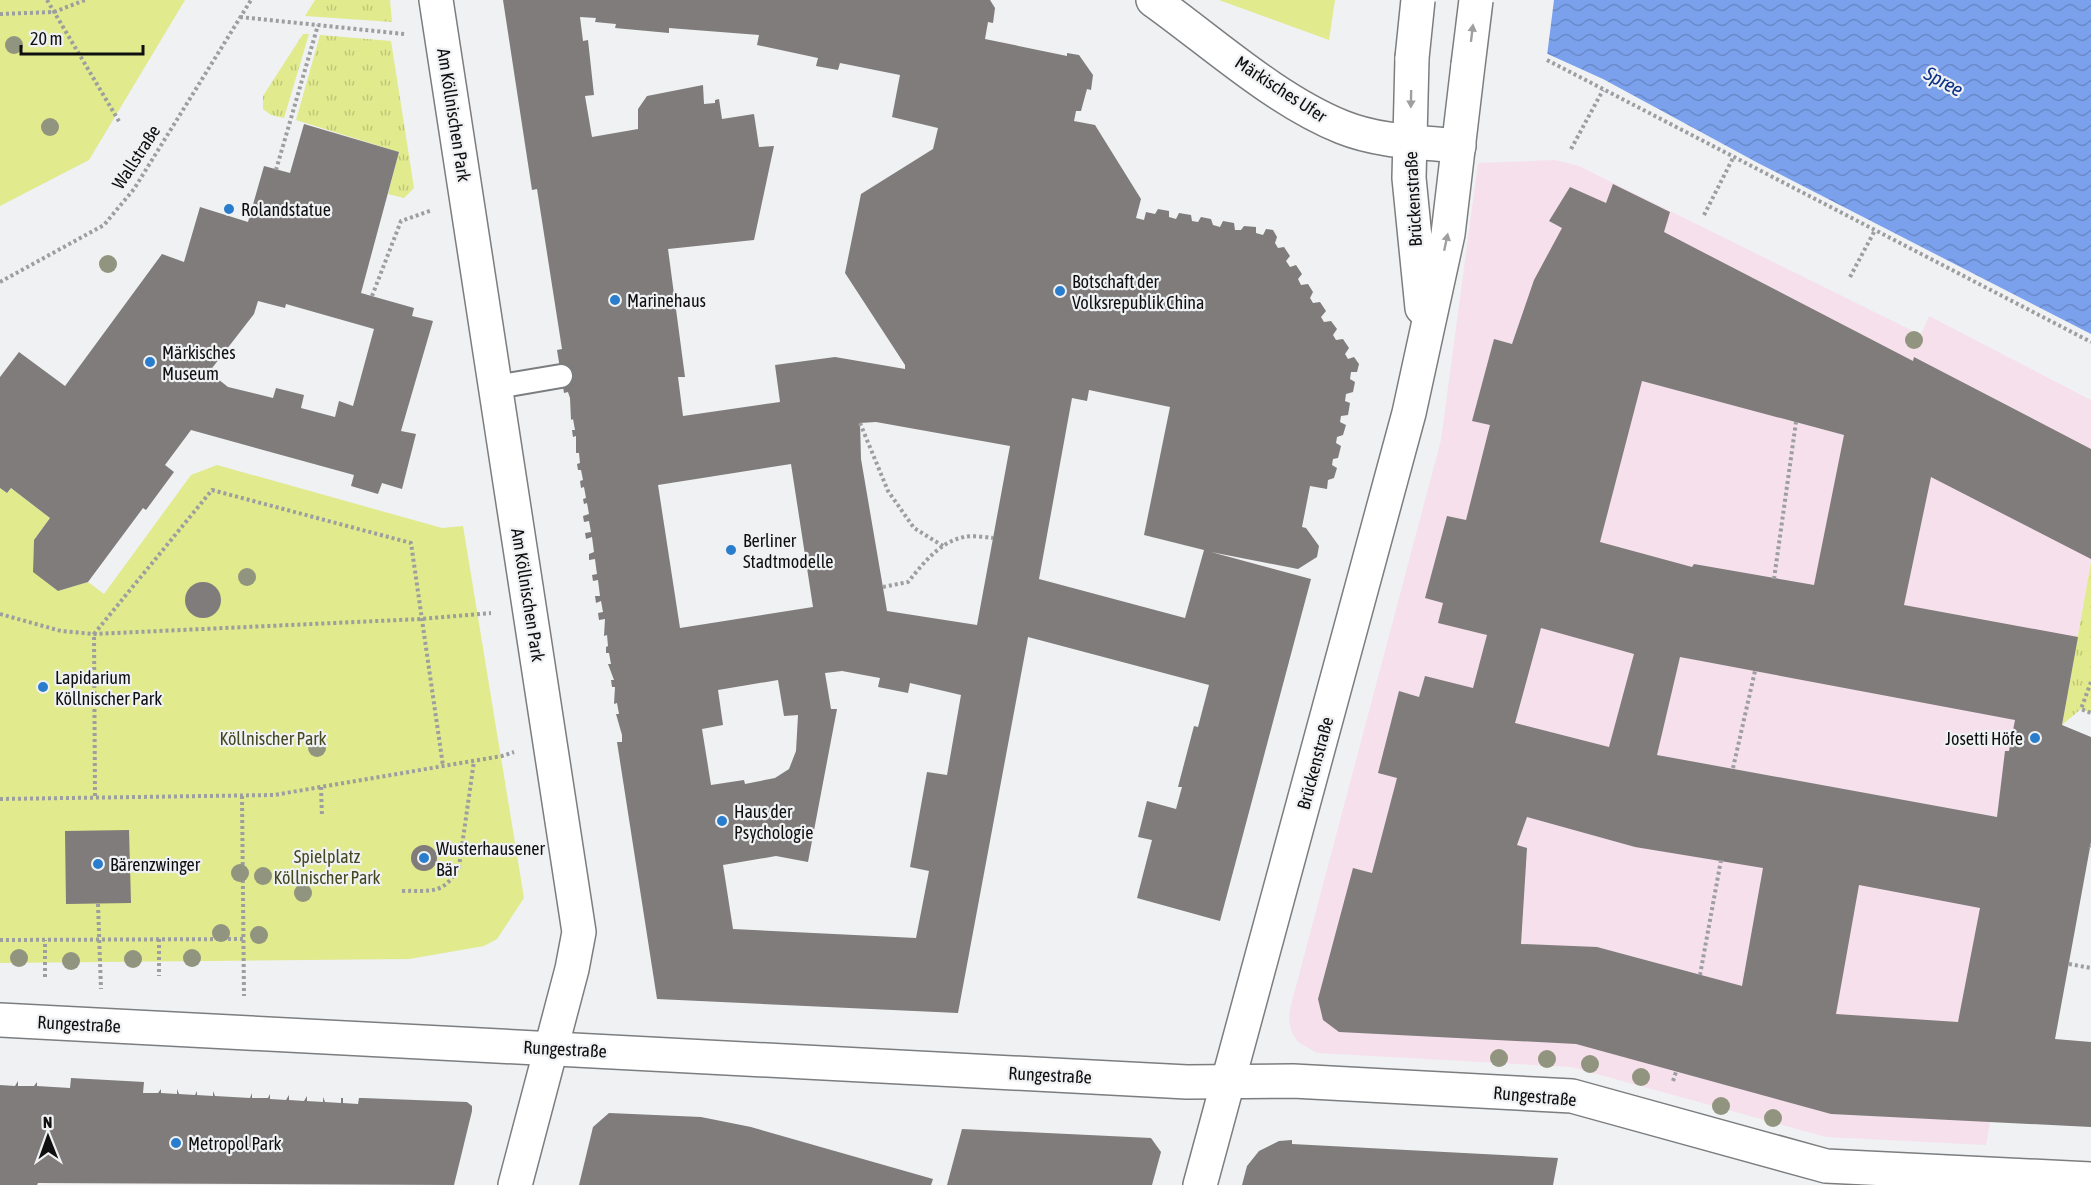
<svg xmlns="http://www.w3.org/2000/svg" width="2091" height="1185" font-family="'Asap Condensed',sans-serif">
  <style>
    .commercial { fill: #f6e0ec }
    .grass { fill: url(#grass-tufts) }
    .green { fill: #e1ea8c }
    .water { fill: url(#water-waves) }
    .pier { fill: #eff1f3 }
    .building { fill: #7f7c7b; fill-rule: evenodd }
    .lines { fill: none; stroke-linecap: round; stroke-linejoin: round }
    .service-casing { stroke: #7b7d7f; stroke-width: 26 }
    .minor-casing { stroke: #7b7d7f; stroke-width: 36 }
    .secondary-casing { stroke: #7b7d7f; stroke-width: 36 }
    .path { stroke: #9d9ea0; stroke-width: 4; stroke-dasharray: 3 3; stroke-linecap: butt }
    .service { stroke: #fff; stroke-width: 22 }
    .minor { stroke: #fff; stroke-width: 33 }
    .secondary { stroke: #fff; stroke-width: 33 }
    .secondary-bridge-casing { stroke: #7b7d7f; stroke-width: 36; stroke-linecap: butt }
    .secondary-bridge { stroke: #fff; stroke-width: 33 }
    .tree { fill: #91947f }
    .oneway { fill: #9f9f9f }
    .poi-dot { fill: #2a7dcc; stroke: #eff1f3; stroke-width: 2 }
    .labels { text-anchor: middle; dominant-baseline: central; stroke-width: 4.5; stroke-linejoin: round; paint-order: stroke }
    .street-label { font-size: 18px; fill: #0f0f10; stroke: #eff1f3 }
    .poi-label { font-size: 18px; fill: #0f0f10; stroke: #eff1f3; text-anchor: start }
    .park-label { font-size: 18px; fill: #444720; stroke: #eff1f3 }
    .water-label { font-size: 20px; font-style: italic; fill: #0c3287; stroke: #eff1f3 }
  </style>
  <defs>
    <pattern id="grass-tufts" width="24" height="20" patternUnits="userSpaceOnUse" patternTransform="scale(1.5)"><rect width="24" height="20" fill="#e1ea8c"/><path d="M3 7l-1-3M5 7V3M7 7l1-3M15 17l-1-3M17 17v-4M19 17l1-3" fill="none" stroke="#c0c878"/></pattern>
    <pattern id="water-waves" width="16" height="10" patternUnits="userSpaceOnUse" patternTransform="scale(1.5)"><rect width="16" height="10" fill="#7ba1ec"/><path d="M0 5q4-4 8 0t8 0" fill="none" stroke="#6989c9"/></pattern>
  </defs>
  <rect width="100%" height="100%" fill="#eff1f3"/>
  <polygon class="commercial" points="1555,160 1579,166 1921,335 1929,316 2091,400 2091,562 1986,1145 1826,1137 1571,1067 1317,1053 1298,1042 1292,1033 1289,1020 1290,1009 1441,440 1478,163"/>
  <g class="grass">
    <polygon points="315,0 390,0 392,22 305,16"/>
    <polygon points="303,34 309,34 284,118 271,115 263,109 263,96"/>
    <polygon points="320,35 391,41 414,188 404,198 388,194 399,152 296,120"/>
    <polygon points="2091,562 2091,713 2081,709 2062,725"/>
  </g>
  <g class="green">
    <polygon points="0,0 185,0 89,160 0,206"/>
    <polygon points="1219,0 1335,0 1329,40"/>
    <polygon points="217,465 442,528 463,526 524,898 497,939 484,946 409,959 0,963 0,488 7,493 11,488 50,518 34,540 33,571 58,591 88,582 104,594 191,475"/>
  </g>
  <polygon class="water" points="1428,0 2091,0 2091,334 1758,163 1603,79"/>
  <polygon class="pier" points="1425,0 1554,0 1547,56 1426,3"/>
  <g class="building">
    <path d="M503,0H990L995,8L993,23L988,22L985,39L1067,56V53L1079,55L1093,75L1091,90L1087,89L1081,111H1076L1074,121L1095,125L1141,199L1136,218L1144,220L1146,212L1155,214L1158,209L1169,211V217L1176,219L1179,213L1191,215L1192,221L1198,222L1201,217L1211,219L1213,225L1220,227L1223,221L1234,223L1235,230H1241L1244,226L1256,227V233L1263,235L1266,229L1273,230L1277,237L1275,243L1278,248L1284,247L1290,256L1286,261L1290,267L1296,265L1302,274L1298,279L1301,285L1308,284L1313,292L1310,298L1313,303L1320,302L1326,311L1321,317L1324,322L1331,321L1337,329L1333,335L1336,340L1343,339L1349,348L1345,354L1348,359L1354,357L1359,364L1357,372H1351L1350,379L1355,382L1353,392L1346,394L1345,401L1350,403L1348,415L1341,416L1340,422L1346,425L1343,435L1337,437L1336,443L1341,446L1338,458L1333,459L1332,465L1337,468L1334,478L1328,480L1327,489L1310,486L1302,527L1306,528L1319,546L1317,557L1298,569L1211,552L1311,579L1220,921L1137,898L1152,840L1138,837L1147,801L1176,809L1182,787H1178L1194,726L1198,727L1209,685L1028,637L958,1013L657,999L617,742H622V735L616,714H619L617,703L614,704L615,687H612L611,680H614L608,664H611L609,653H606V647L608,646L607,635L604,636L605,619L599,620L598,613L603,612L601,601L596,603L595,596H600L598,580L593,581L592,575L597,574L596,567L595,559L589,560V554L594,552L592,537L586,539L585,533L591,532L589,521L584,522L583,516L589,514L587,503L584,504L583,499L586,498L584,487L581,488L580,481L583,480L581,470H578L577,464L580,463L579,453H576V436L573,437L572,430H575L573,419L571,420L570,398L568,392L564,393L557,350L562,349L537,189L532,190ZM580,17L596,18L595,22L616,24L615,28L669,33V28L759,35L757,45L818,58L816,66L838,70L840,63L900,75L892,117L938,128L933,149L861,194L845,273L905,365V369L835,357L775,365L780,402L683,416L678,377H685L668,249L754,240L774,146L759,147L754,114L722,119L719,99L715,100V103L704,104L703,85L647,96L638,109V129L592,137L585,96L594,95L588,40L583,41ZM1089,390L1170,407L1144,535L1204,550L1185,618L1039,579L1072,398L1087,401ZM876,422L1010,446L977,625L887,611L861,459L860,423ZM791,464L813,607L680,628L658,485ZM842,671L880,678L878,687L908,693L910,683L961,695L947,775L927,772L910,867L929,871L916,938L733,929L723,865L776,856L808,862L837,709H831L825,673ZM778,680L784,716L798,715L796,751L789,769L775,778L745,784L744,780L711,785L702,729L723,725L718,690Z"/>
    <path d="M304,124L399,152L361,293L414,308L412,316L433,321L401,431L416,434L402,489L382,483L378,494L351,486L354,475L191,430L165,465L174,472L146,510L143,508L88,582L58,591L33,572L34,540L50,518L11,488L7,493L0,488V377L19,352L65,386L162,254L184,262L200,207L248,222L264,166L290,173ZM258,301L285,308L286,304L374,329L353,406L339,401L335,417L301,408L304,395L276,388L273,398L228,387L209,372L254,314Z"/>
    <path d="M1613,184L1670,212L1664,232L1913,361L1914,357L2091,449V559L1931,477L1904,605L2078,637L2062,725L2091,737V842L2055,1039L2091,1042V1127L1831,1114L1576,1044L1339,1032L1323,1020L1318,999L1353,868L1372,873L1397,778L1378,773L1399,691L1419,697L1425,676L1473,688L1487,635L1438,623L1443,603L1425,598L1447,516L1466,520L1490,425L1472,421L1494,339L1512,344L1534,280L1562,228L1549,221L1570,187L1606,203ZM1642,381L1844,435L1814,585L1694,564L1692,567L1600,542ZM1541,628L1634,654L1609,747L1515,723ZM1680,657L2015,720L2009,751H2005L1997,817L1657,755ZM1527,817L1635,847L1763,868L1742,986L1597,947L1521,944L1527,848L1517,845ZM1859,885L1980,908L1958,1022L1836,1014Z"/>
    <circle cx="203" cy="600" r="18"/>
    <polygon points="129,830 131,903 66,904 65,831"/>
    <circle cx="424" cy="858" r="13"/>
    <polygon points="71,1078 144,1082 143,1093 158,1093 161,1089 161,1093 177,1094 177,1089 179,1094 195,1095 197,1091 197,1095 213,1096 213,1091 215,1096 250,1098 252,1093 252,1098 268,1098 270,1094 270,1099 286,1100 289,1095 289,1100 304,1101 307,1096 307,1101 323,1102 323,1097 325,1102 341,1103 341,1098 343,1098 343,1103 358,1104 359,1098 363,1098 467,1102 472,1106 472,1111 454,1185 38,1183 37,1185 0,1185 0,1085 15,1086 18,1081 18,1086 34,1086 37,1082 37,1086 70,1088"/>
    <polygon points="609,1113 701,1117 751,1127 933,1179 931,1185 579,1185 593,1127"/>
    <polygon points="962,1129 1151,1138 1161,1152 1152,1185 947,1185"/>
    <polygon points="1292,1140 1292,1144 1558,1158 1553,1185 1242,1185 1247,1166 1259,1151 1279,1141"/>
  </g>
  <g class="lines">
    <g class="service-casing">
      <polyline id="service" points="496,387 561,376"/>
    </g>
    <g class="minor-casing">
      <g id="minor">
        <polyline points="436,0 579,932 572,969 515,1185"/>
        <path d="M1153,0C1212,42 1275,100 1342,127C1379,142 1420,142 1459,146"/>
        <polyline points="0,1020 1187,1082 1293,1081 1572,1096 1826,1166 2091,1179"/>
      </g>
    </g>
    <g class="secondary-casing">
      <g id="secondary">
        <polyline points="1412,58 1409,178 1422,308"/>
        <polyline points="1200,1185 1409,413 1448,234 1468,65"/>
      </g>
    </g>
    <g class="path">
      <polyline points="47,0 120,123"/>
      <polyline points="0,14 54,12 85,0"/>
      <polyline points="240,17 404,34"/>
      <polyline points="1547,60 2091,342"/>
      <polyline points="1571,149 1603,90"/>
      <polyline points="276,170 318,25"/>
      <polyline points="1704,215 1733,158"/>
      <polyline points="1850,277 1874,232"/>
      <polyline points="0,282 104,225 134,189 251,0"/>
      <polyline points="372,296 401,221 432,210"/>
      <polyline points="860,423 888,491 914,528 943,546"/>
      <polyline points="1774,579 1796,422"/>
      <path d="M883,587L908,582C923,564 939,542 964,537C972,535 984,537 993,538"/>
      <polyline points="0,614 61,631 94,634 421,619 491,613"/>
      <polyline points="2091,682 2081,709 2091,713"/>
      <polyline points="1733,768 1755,671"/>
      <polyline points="321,787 322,817"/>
      <polyline points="95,796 94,634 212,490 411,543 443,766"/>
      <polyline points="242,796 244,996"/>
      <polyline points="0,799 274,795 502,756 514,752"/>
      <polyline points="2090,846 2091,847"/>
      <path d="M402,891C431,890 443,896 459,867L474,761"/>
      <polyline points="98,904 101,989"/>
      <polyline points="159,939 159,976"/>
      <polyline points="0,940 243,939"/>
      <polyline points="2069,964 2091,968"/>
      <polyline points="1700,975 1721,860"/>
      <polyline points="45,977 45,940"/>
      <polyline points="1673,1081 1676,1072"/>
    </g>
    <use href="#service" class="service"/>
    <use href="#minor" class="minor"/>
    <use href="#secondary" class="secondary"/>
    <g class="secondary-bridge-casing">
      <g id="secondary-bridge">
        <polyline points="1412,58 1418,0"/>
        <polyline points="1468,65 1476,0"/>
      </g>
    </g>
    <use href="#secondary-bridge" class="secondary-bridge"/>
  </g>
  <g class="tree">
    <circle cx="14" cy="45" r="9"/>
    <circle cx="50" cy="127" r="9"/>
    <circle cx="108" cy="264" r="9"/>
    <circle cx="1914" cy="340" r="9"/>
    <circle cx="247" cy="577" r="9"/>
    <circle cx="317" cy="748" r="9"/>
    <circle cx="240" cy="873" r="9"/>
    <circle cx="263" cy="876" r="9"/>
    <circle cx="303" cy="893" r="9"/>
    <circle cx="221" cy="933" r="9"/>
    <circle cx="259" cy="935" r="9"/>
    <circle cx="19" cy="958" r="9"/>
    <circle cx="192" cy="958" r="9"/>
    <circle cx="133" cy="959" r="9"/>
    <circle cx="71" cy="961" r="9"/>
    <circle cx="1499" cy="1058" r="9"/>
    <circle cx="1547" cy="1059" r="9"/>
    <circle cx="1590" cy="1064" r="9"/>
    <circle cx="1641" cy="1077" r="9"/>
    <circle cx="1721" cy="1106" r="9"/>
    <circle cx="1773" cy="1118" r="9"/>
  </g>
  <defs><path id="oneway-solid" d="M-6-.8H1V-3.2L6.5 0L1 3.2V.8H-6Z" transform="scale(1.5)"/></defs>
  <g class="oneway">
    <use href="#oneway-solid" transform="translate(1472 33) rotate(-83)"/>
    <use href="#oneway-solid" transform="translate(1411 99) rotate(91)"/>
    <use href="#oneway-solid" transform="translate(1446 242) rotate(-78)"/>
  </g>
  <g class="poi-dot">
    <circle cx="229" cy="209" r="6"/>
    <circle cx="1060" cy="291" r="6"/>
    <circle cx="615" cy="300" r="6"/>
    <circle cx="150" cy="362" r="6"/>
    <circle cx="731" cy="550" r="6"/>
    <circle cx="43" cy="687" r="6"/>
    <circle cx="2035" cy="738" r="6"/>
    <circle cx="722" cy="821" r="6"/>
    <circle cx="424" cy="858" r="6"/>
    <circle cx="98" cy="864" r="6"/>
    <circle cx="176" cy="1143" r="6"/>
  </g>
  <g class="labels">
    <g class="street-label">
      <text transform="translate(1281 89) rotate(33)">Märkisches Ufer</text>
      <text transform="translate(454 115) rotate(81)">Am Köllnischen Park</text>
      <text transform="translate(136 157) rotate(-57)">Wallstraße</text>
      <text transform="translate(1413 199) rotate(-93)">Brückenstraße</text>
      <text transform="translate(528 595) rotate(81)">Am Köllnischen Park</text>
      <text transform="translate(1315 763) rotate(-75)">Brückenstraße</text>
      <text transform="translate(79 1024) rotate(3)">Rungestraße</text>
      <text transform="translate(565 1049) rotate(3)">Rungestraße</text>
      <text transform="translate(1050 1075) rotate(3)">Rungestraße</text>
      <text transform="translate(1535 1096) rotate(5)">Rungestraße</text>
    </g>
    <g class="poi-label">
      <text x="241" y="209">Rolandstatue</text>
      <text x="1072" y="281">Botschaft der<tspan x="1072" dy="21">Volksrepublik China</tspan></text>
      <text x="627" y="300">Marinehaus</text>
      <text x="162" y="352">Märkisches<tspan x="162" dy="21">Museum</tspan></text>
      <text x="743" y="540">Berliner<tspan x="743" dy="21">Stadtmodelle</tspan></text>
      <text x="55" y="677">Lapidarium<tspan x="55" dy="21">Köllnischer Park</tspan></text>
      <text x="2023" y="738" text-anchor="end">Josetti Höfe</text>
      <text x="734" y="811">Haus der<tspan x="734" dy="21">Psychologie</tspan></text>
      <text x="436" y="848">Wusterhausener<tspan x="436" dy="21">Bär</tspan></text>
      <text x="110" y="864">Bärenzwinger</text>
      <text x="188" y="1143">Metropol Park</text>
    </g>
    <g class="park-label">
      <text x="273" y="738">Köllnischer Park</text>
      <text x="327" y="856">Spielplatz<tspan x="327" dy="21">Köllnischer Park</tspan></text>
    </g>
    <g class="water-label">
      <text transform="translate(1944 81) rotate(29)">Spree</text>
    </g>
  </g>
  <g transform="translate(48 1137) rotate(359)" stroke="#eff1f3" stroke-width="4.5" paint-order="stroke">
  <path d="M0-4.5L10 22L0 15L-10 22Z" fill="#0f0f10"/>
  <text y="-9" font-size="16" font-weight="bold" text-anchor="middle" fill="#0f0f10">N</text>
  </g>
  <path d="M21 45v9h122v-9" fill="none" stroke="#0f0f10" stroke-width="3"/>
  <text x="30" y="45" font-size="18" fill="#0f0f10" stroke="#eff1f3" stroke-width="4.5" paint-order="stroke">20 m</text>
</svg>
